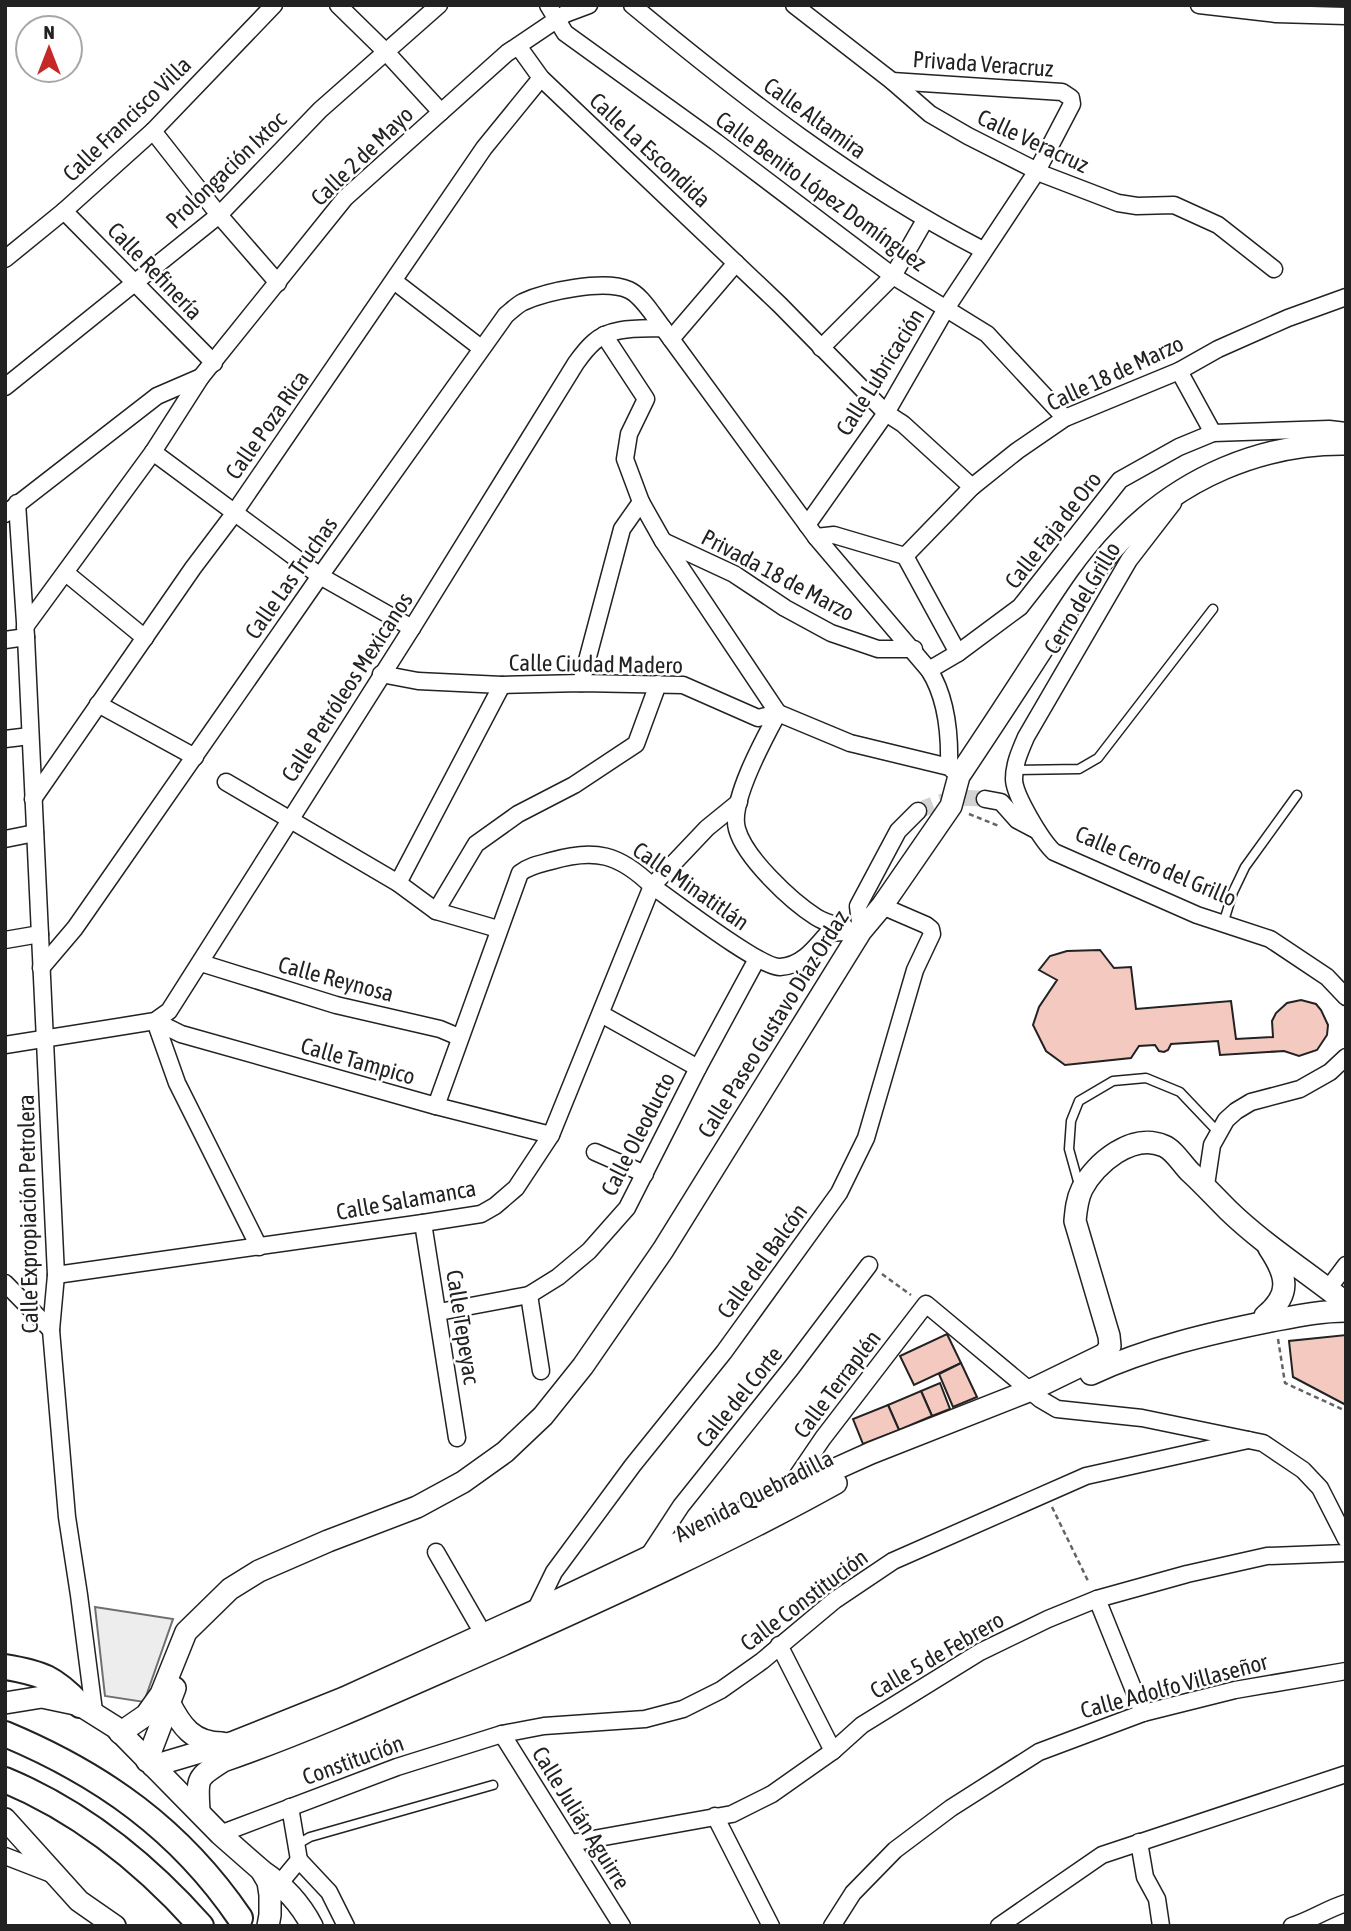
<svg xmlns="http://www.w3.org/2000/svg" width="1351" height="1931" font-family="'Asap Condensed',sans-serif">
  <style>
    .parking { fill: #ededed; stroke: #6f6f6f; stroke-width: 2 }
    .building { fill: #f3c9c0; stroke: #222; stroke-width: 2 }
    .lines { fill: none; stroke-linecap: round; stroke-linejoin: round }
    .street-tunnel { stroke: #d3d3d3; stroke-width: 16; stroke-dasharray: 16 8; stroke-linecap: butt }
    .lane-casing { stroke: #222; stroke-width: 11 }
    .street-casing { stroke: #222; stroke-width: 19 }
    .secondary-casing { stroke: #222; stroke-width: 24 }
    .primary-casing { stroke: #222; stroke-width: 28 }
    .path { stroke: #646464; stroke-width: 2.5; stroke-dasharray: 5 3.5; stroke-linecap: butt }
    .lane { stroke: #fff; stroke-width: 8 }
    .street { stroke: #fff; stroke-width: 16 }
    .secondary { stroke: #fff; stroke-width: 21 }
    .primary { stroke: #fff; stroke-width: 24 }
    .labels { text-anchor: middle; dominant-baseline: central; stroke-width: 5; stroke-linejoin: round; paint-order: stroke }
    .street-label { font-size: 23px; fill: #222; stroke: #fff }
  </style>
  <rect width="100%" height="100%" fill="#fff"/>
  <polygon class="parking" points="95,1607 173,1619 144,1702 105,1696"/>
  <g class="building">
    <polygon points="1100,950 1114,968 1131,967 1136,1009 1231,1001 1236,1039 1273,1037 1272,1021 1276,1013 1287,1003 1301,1000 1316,1004 1321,1010 1328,1025 1327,1035 1317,1050 1299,1056 1284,1051 1220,1055 1218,1041 1171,1044 1168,1050 1164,1052 1159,1051 1155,1045 1139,1046 1131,1058 1065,1065 1046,1051 1033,1025 1039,1007 1057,980 1039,970 1050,956 1067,951"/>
    <polygon points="947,1334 961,1363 914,1385 900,1356"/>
    <polygon points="1346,1335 1346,1405 1293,1377 1289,1341"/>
    <polygon points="961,1363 977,1397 953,1407 939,1374"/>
    <polygon points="940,1383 950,1409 932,1416 921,1391"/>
    <polygon points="921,1391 932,1416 899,1430 888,1405"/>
    <polygon points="888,1405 899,1430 863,1444 853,1419"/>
  </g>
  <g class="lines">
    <path class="street-tunnel" d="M918,811C943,800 957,796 985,799"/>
    <g class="lane-casing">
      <g id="lane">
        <polyline points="1014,770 1079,769 1098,758 1213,609"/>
        <polyline points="1223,924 1233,892 1245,867 1297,795"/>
        <polyline points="1079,1185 1069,1149 1071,1121 1079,1101 1113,1081 1146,1078 1180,1092 1218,1132"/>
        <polyline points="296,1845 310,1837 493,1785"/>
      </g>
    </g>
    <g class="street-casing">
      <g id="street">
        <polyline points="338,5 386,52 441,112"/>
        <polyline points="548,5 565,33 716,142 893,276 987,334 1065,418"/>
        <path d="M632,5C742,96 856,185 983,250"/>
        <polyline points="794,5 892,81 930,114 968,136 1045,175 1118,203 1137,206 1174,205 1218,225 1274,269"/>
        <polyline points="1199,5 1276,14 1346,16"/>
        <polyline points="518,46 541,78 780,305 886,413 903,424 972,487"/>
        <polyline points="153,131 219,215 278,283"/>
        <polyline points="64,211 214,363"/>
        <polyline points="5,259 64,211 153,131 274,5"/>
        <polyline points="394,281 481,348"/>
        <polyline points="604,335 646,399 629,434 625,459 641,502 663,541 778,713"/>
        <polyline points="671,339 736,263"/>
        <polyline points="821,348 893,276 925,220"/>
        <polyline points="1179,371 1213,433"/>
        <polyline points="5,387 219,215 320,110 439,5"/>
        <polyline points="153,452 320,576 412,628"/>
        <polyline points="17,503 26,637 56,1275 51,1330 67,1517 79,1595 94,1711"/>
        <path d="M1173,503L1129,560L1026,737C1020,751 1014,764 1014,779C1014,795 1042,841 1054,852L1197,915L1270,939L1327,977L1346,997"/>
        <polyline points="5,514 157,396 201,377"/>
        <polyline points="807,525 886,413 947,307 1037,171 1072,104 1071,98 1062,92 892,81"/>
        <polyline points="816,537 834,535 905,556 972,487 1017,451 1065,418 1179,371 1218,349 1288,318 1346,297"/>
        <polyline points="663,541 734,574 785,608 831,633 878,649 914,649"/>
        <polyline points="905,556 958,653"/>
        <polyline points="66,573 145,638"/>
        <polyline points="25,627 153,452 201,377 345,198 507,53 565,14 589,5"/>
        <polyline points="5,640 26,637"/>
        <polyline points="929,670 958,653 1020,607 1120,480 1179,447 1213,433 1329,429 1346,431"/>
        <polyline points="381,674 418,681 502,685 581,683 683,685 758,718 778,713 850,743 949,767 955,772"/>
        <polyline points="581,683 622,529 641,502"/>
        <polyline points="98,704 195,757"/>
        <path d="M778,713C765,737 729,802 737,829C745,858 791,901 816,917C825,923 836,925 846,928"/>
        <polyline points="5,739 30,736"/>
        <polyline points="226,782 398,883 436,911 498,929"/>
        <polyline points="33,799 193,568 230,519 484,148 541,78"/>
        <polyline points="985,799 1001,802 1017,820 1036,830"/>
        <polyline points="5,839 35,833"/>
        <polyline points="398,883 502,685"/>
        <polyline points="436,911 476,844 518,814 574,785 636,744 658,684"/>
        <polyline points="861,931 858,906 898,831 918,811"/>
        <polyline points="5,940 40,934"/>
        <polyline points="201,963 336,1005 440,1029 459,1037"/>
        <path d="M41,968L75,928L320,576L506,315C511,311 517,305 523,302C547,291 605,279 629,290C638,294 646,305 652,313L816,537L929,670C947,698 950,734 949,767"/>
        <polyline points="601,1014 698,1068"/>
        <polyline points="155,1021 181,1034 436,1106 551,1135"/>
        <polyline points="155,1021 177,1083 259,1247"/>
        <path d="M5,1045L155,1021L169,1011L412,628L576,363C581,356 587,348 594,342C611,326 641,329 663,328"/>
        <path d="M436,1106L520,873C529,866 540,864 551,861C595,848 619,854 652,886C674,901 760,968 780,967C802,966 815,948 828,933L861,931"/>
        <polyline points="595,1152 645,1174"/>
        <polyline points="1206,1185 1212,1145 1226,1120 1236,1111 1251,1102 1300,1089 1330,1072 1346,1057"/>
        <polyline points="423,1223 457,1438"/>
        <polyline points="56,1275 423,1223 481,1214 495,1206 516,1188 551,1135 652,886 707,828 739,802"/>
        <polyline points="5,1283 51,1330"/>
        <polyline points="1328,1289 1346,1265"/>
        <polyline points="529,1295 541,1371"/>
        <polyline points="439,1312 529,1295 558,1277 589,1251 627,1208 698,1068 757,959"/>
        <polyline points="787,1491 823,1438 926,1304 1040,1399 1057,1409 1142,1418 1263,1443 1303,1470 1320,1488 1346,1539"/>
        <polyline points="436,1552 489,1644"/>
        <polyline points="647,1558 681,1506 792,1367 869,1265"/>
        <polyline points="1097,1599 1143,1713"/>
        <polyline points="537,1615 535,1611 554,1572 633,1465 724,1352 839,1193 866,1138 915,970 932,934 931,929 926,925 882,906"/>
        <polyline points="779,1645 833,1751"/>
        <polyline points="502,1734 622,1926"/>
        <polyline points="290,1807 299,1860"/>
        <polyline points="715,1816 771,1926"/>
        <polyline points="220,1834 397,1767 502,1734 544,1726 645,1719 683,1709 721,1690 762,1661 835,1600 893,1561 1086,1476 1248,1440"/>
        <polyline points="1139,1842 1145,1877 1157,1899 1161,1926"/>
        <polyline points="571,1843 732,1814 772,1794 833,1751 862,1725 980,1652 1048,1619 1097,1599 1187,1574 1267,1556 1346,1553"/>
        <polyline points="5,1856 54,1875"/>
        <polyline points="280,1883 299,1860 329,1892 346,1926"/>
        <polyline points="832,1926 853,1893 895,1850 951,1808 1039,1752 1143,1713 1235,1690 1346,1671"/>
        <polyline points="999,1926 1102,1855 1346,1774"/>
        <path d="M1292,1926C1311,1920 1327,1909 1346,1903"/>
      </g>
    </g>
    <g class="secondary-casing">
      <g id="secondary">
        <path d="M1265,1316C1292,1294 1287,1275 1269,1248"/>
        <path d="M1091,1374C1147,1348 1211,1333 1271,1321C1297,1316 1320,1311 1346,1311"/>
        <path d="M169,1702C181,1726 193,1743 222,1743"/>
        <polyline points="5,1703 42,1697 80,1705 115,1727 220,1834 261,1870 268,1882 270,1895 270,1915 268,1926"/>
        <path d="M120,1733L146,1715L161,1694L186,1632L230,1589L259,1571L328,1541L417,1507L463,1482L505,1452L543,1416L583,1366L663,1250L861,931L882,906L951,806L959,776C987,734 1014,693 1041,651C1066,613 1090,572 1122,539C1181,478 1261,443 1346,444"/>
        <polyline points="147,1761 175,1688"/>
        <path d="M153,1766L234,1742L344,1698L535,1611L811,1480L871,1453L1031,1390L1105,1354L1110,1346L1109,1336L1075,1221C1076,1210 1077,1199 1082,1189C1095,1163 1133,1132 1164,1146C1174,1150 1182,1164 1190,1172C1203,1184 1215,1197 1228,1210C1263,1244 1307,1272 1346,1303"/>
        <path d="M199,1810C197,1778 196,1778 223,1761C318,1728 410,1685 502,1645C615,1594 728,1543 836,1483"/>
        <polyline points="5,1819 79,1901 115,1926"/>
        <path d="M262,1871C283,1885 300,1903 312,1926"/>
      </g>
    </g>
    <g class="primary-casing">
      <g id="primary">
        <path d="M5,1667C42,1673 54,1678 80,1705"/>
        <path d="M5,1734C103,1775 180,1830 240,1918"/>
        <path d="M5,1780C82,1812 146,1864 201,1926"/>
      </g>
    </g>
    <g class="path">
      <polyline points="969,814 999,826"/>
      <polyline points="882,1274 911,1295"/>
      <polyline points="1278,1339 1285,1383 1346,1411"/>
      <polyline points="1052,1507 1089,1583"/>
    </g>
    <use href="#lane" class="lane"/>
    <use href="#street" class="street"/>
    <use href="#secondary" class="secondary"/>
    <use href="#primary" class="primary"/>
  </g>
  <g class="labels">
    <g class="street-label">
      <text transform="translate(983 64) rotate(4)">Privada Veracruz</text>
      <text transform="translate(815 118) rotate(36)">Calle Altamira</text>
      <text transform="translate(127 119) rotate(-44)">Calle Francisco Villa</text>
      <text transform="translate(1033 141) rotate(25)">Calle Veracruz</text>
      <text transform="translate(650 150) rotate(43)">Calle La Escondida</text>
      <text transform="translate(362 156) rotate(-44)">Calle 2 de Mayo</text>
      <text transform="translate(226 170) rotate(-44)">Prolongación Ixtoc</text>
      <text transform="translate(821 191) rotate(36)">Calle Benito López Domínguez</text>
      <text transform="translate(155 271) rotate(46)">Calle Refinería</text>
      <text transform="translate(880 372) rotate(-58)">Calle Lubricación</text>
      <text transform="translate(1115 373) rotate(-25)">Calle 18 de Marzo</text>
      <text transform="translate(267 425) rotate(-55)">Calle Poza Rica</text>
      <text transform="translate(1053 530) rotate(-52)">Calle Faja de Oro</text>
      <text transform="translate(778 575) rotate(28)">Privada 18 de Marzo</text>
      <text transform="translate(291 578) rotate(-55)">Calle Las Truchas</text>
      <text transform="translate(1082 598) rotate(-59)">Cerro del Grillo</text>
      <text transform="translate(596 664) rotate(1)">Calle Ciudad Madero</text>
      <text transform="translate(347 687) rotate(-57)">Calle Petróleos Mexicanos</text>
      <text transform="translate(1156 866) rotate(23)">Calle Cerro del Grillo</text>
      <text transform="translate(691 886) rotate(35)">Calle Minatitlán</text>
      <text transform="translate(336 979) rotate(15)">Calle Reynosa</text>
      <text transform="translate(773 1024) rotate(-58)">Calle Paseo Gustavo Díaz Ordaz</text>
      <text transform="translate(358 1061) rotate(16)">Calle Tampico</text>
      <text transform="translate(638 1134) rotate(-63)">Calle Oleoducto</text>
      <text transform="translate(406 1200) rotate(-10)">Calle Salamanca</text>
      <text transform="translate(28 1214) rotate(-91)">Calle Expropiación Petrolera</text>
      <text transform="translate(762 1261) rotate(-54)">Calle del Balcón</text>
      <text transform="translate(463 1327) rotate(81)">Calle Tepeyac</text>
      <text transform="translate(837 1384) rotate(-53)">Calle Terraplén</text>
      <text transform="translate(739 1397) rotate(-51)">Calle del Corte</text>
      <text transform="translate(754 1496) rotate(-27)">Avenida Quebradilla</text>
      <text transform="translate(804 1600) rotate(-37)">Calle Constitución</text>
      <text transform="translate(937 1655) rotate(-30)">Calle 5 de Febrero</text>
      <text transform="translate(1174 1686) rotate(-15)">Calle Adolfo Villaseñor</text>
      <text transform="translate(353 1760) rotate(-20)">Constitución</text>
      <text transform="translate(581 1818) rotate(58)">Calle Julián Aguirre</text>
    </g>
  </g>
  <rect width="1351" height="1931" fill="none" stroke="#222222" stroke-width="14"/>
  <g transform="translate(49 49)"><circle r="33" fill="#ffffff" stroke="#a7a7a7" stroke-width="2"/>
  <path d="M0-5L12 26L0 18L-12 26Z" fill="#c62828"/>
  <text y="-10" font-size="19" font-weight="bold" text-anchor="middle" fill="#222222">N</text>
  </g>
</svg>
